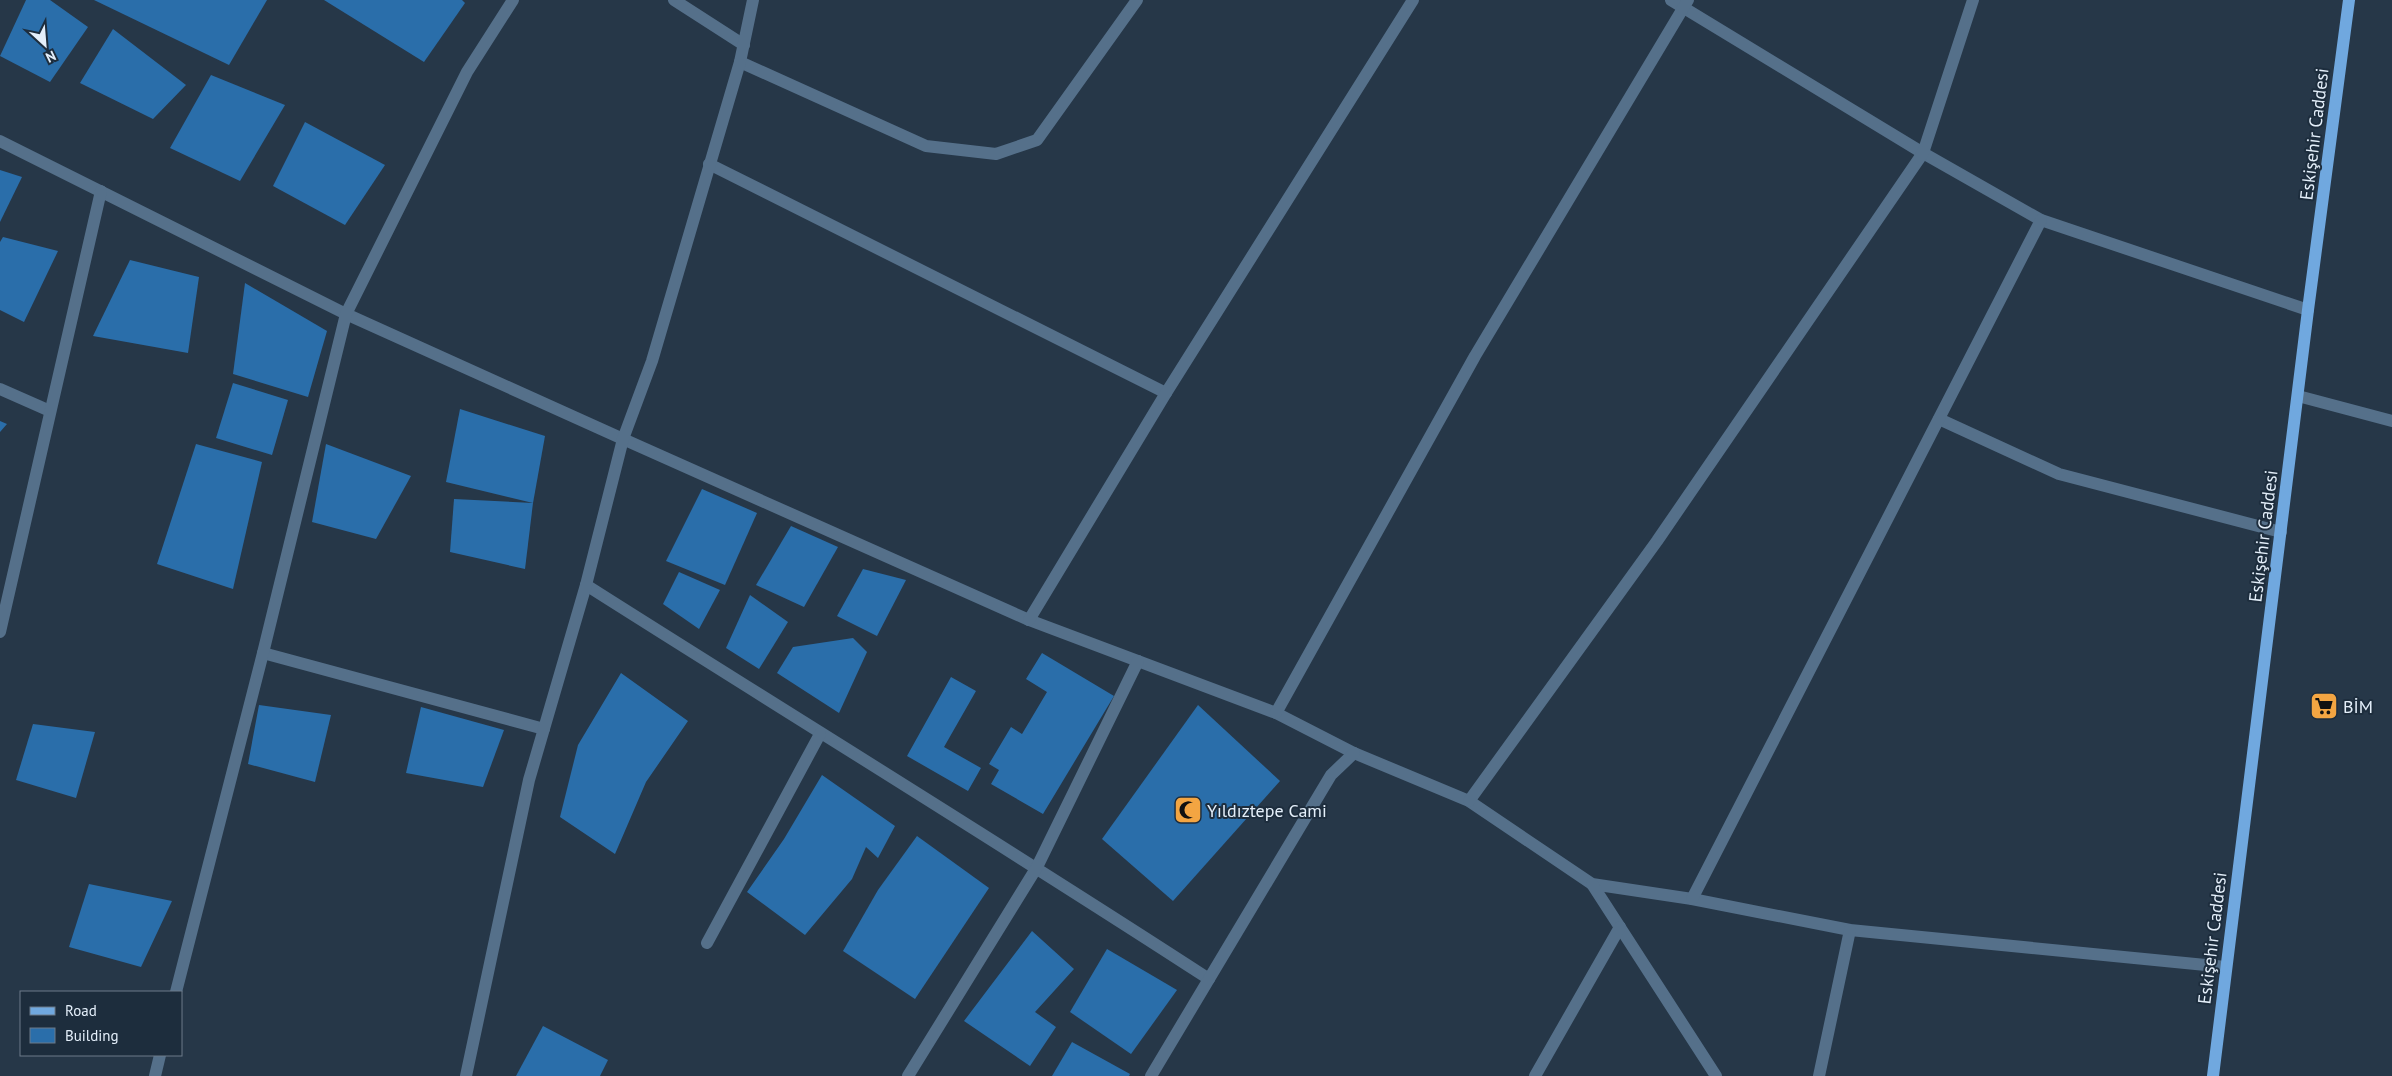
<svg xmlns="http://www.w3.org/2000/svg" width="2392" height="1076" font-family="'PT Sans',sans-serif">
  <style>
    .building { fill: #2a6eaa }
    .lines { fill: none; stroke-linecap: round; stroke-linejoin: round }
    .minor { stroke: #55708a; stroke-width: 12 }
    .major { stroke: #70a8df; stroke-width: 12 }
    .labels { text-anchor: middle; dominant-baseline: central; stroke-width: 4; stroke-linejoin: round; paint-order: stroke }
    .street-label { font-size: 18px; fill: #e4effa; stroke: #1d2d3d }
    .poi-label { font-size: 18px; fill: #e4effa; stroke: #1d2d3d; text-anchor: start }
  </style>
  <rect width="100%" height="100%" fill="#263748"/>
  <g class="building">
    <polygon points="26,0 50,0 88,27 50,82 0,56"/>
    <polygon points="94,0 267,0 229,65"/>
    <polygon points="324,0 462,0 465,3 424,62"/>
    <polygon points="113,29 186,85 153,119 80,83"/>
    <polygon points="211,75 285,105 240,181 170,148"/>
    <polygon points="305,122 385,165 345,225 273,186"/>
    <polygon points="0,170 22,177 0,222"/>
    <polygon points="3,237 58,251 24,322 0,310 0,242"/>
    <polygon points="130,260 199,277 188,353 93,336"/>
    <polygon points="245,283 327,331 308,397 233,374"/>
    <polygon points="233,383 288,400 272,455 216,438"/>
    <polygon points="460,409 545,436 533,503 446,482"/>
    <polygon points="0,421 7,424 0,432"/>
    <polygon points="196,444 262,462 233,589 157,564"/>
    <polygon points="326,444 411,476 376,539 312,522"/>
    <polygon points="702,489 757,513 725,585 666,561"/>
    <polygon points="454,499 533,503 525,569 450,552"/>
    <polygon points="791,526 838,547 804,607 756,585"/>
    <polygon points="863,569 906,580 877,636 837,616"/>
    <polygon points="679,572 720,590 699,629 663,604"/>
    <polygon points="750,595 788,622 759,669 726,648"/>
    <polygon points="853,638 867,652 839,713 777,673 793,647"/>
    <polygon points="1042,653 1114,696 1043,814 991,784 999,770 989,764 1011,727 1022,734 1047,692 1026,679"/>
    <polygon points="621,673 688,721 646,782 615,854 560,817 578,745"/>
    <polygon points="951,677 976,691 944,747 981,768 968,791 907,756"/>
    <polygon points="259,705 331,715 315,782 248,764"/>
    <polygon points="1198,705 1280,781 1173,901 1102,839"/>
    <polygon points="421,707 504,730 483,787 406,773"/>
    <polygon points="33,724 95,732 76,798 16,780"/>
    <polygon points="822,775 895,826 878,858 866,847 852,879 805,935 747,892 784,839"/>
    <polygon points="917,836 989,888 915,999 843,951 878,890"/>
    <polygon points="89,884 172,901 141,967 69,947"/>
    <polygon points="1032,931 1074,969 1035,1012 1056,1027 1030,1066 964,1021"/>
    <polygon points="1107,949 1177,990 1131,1054 1070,1012"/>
    <polygon points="543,1026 608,1060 600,1076 516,1076"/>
    <polygon points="1072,1042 1130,1074 1129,1076 1052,1076"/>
  </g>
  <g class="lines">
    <g class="minor">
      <polyline points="674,0 744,45"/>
      <polyline points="1671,0 1923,153 2041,220 2308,310"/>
      <polyline points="740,62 926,146 996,154 1037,140 1137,0"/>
      <polyline points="0,141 346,314 623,439 1029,620 1276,713 1354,753 1469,801 1592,884 1692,899 1850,930 2226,967"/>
      <polyline points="709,164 1166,393"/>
      <polyline points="0,389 50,411"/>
      <polyline points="2298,396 2392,421"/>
      <polyline points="1939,419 2059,474 2281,532"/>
      <path d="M586,585C794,717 1003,845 1209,979"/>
      <polyline points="1029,620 1166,393 1413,0"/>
      <polyline points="0,632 101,191"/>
      <polyline points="263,653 544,729"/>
      <polyline points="1276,713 1475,356 1688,0"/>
      <polyline points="1469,801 1657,541 1923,153 1973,0"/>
      <polyline points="1592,884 1716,1076"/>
      <polyline points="1692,899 2041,220"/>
      <polyline points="707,943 820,734"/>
      <polyline points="176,992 263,653 346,314 467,72 513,0"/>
      <polyline points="155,1076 160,1055"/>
      <polyline points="466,1076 529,780 586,585 623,439 652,361 740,62 753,0"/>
      <polyline points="908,1076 1037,867 1138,661"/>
      <polyline points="1151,1076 1331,775 1354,753"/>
      <polyline points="1535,1076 1620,927"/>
      <polyline points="1819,1076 1850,930"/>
    </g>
    <polyline class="major" points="2213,1076 2308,310 2349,0"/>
  </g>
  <defs>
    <g id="supermarket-square" transform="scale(1.4375)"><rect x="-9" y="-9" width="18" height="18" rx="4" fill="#f3a542" stroke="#1d2d3d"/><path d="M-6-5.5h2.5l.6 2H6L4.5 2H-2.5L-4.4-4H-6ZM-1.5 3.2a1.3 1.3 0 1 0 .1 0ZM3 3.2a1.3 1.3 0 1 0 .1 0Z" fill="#111"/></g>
    <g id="mosque-square" transform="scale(1.4375)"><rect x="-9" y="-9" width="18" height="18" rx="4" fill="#f3a542" stroke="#1d2d3d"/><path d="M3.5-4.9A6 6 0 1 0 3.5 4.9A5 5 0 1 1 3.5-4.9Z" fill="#111"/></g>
  </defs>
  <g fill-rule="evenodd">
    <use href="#supermarket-square" x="2324" y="706"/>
    <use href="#mosque-square" x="1188" y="810"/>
  </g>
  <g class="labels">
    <g class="street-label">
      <text transform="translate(2314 134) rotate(-83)">Eskişehir Caddesi</text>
      <text transform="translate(2263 536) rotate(-83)">Eskişehir Caddesi</text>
      <text transform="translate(2212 938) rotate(-83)">Eskişehir Caddesi</text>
    </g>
    <g class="poi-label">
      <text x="2343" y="706">BİM</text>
      <text x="1207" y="810">Yıldıztepe Cami</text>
    </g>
  </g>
  <rect x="20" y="991" width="162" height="65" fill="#1d2d3d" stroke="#6d7b89"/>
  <rect x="30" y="1007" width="25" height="8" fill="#70a8df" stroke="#6d7b89"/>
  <text x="65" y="1016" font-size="15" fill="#e4effa">Road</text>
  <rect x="30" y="1028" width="25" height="15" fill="#2a6eaa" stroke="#6d7b89"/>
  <text x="65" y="1041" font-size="15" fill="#e4effa">Building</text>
  <g transform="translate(45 45) rotate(154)" stroke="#1d2d3d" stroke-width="4" paint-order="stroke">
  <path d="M0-4L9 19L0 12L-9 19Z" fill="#e4effa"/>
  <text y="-8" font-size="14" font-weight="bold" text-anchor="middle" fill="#e4effa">N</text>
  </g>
</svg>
